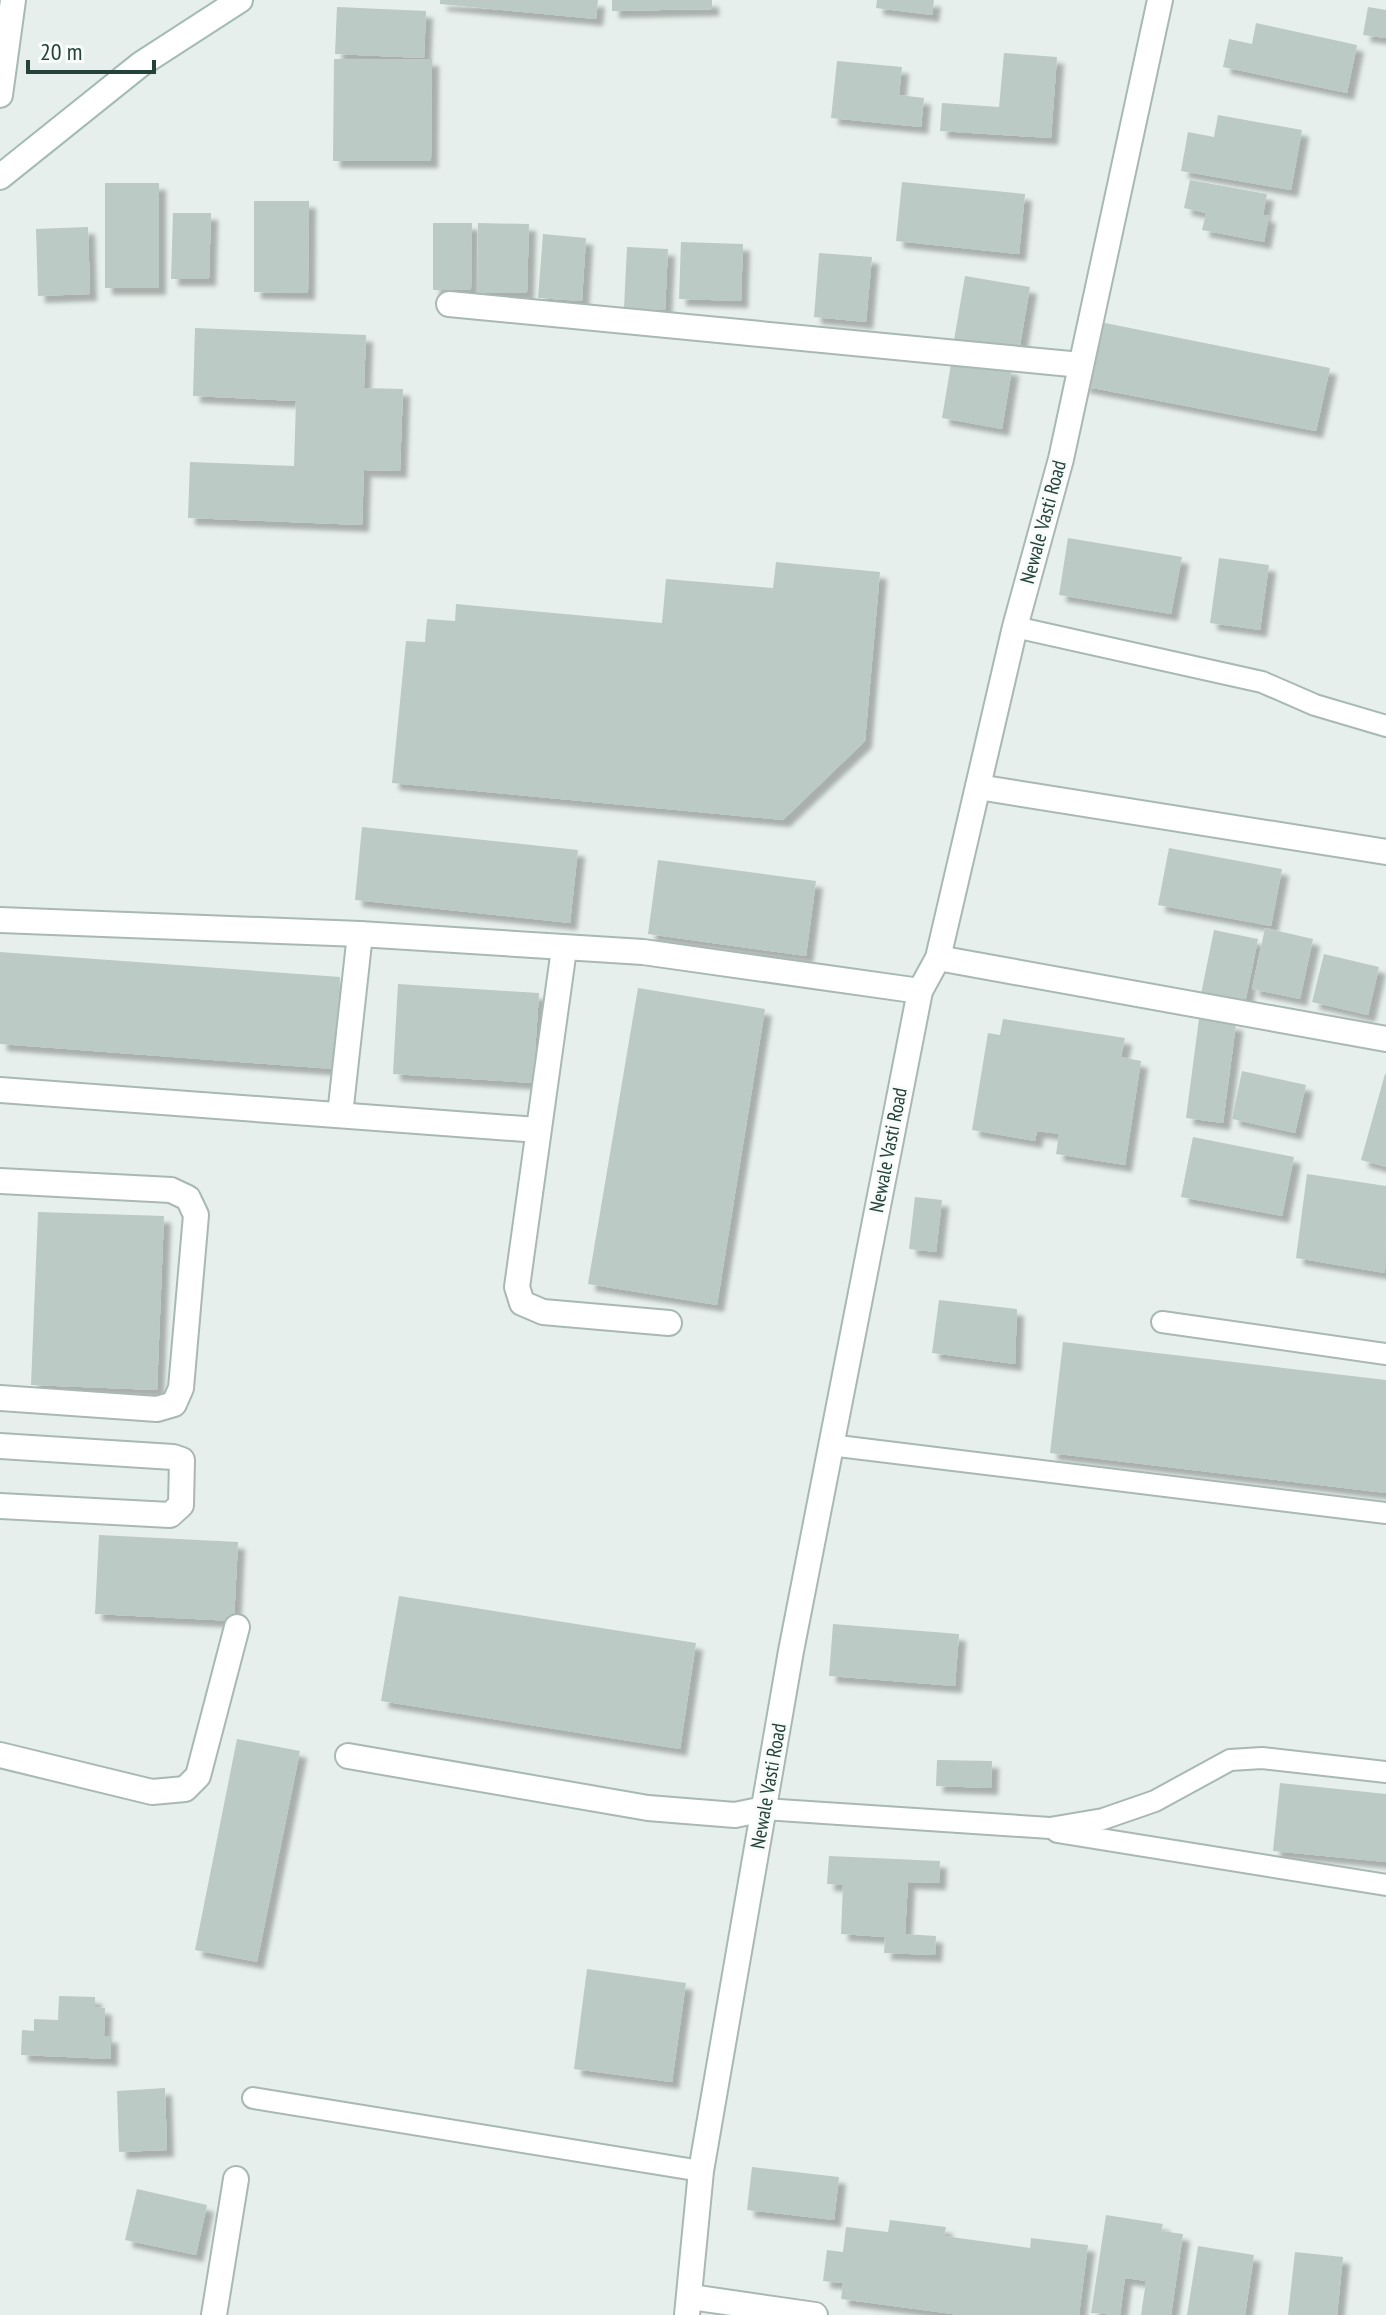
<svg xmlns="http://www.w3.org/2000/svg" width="1386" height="2315" font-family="'PT Sans Narrow',sans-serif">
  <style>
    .building { fill: #bbcac4; filter: url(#shadow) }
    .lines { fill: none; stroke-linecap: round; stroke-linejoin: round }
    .service-casing { stroke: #a8b8b2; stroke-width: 24 }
    .minor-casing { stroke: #a8b8b2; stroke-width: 28 }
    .secondary-casing { stroke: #a4bbb3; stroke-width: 28 }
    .service { stroke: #fff; stroke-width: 20 }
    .minor { stroke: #fff; stroke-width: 24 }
    .secondary { stroke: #fff; stroke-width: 24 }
    .labels { text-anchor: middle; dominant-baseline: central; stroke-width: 6; stroke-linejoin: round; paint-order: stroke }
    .street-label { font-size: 20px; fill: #24423a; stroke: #f7fbf9 }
  </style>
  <defs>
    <filter id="shadow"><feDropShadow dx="7" dy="7" stdDeviation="2" flood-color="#0004"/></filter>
  </defs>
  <rect width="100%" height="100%" fill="#e6efeb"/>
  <g class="building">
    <polygon points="440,0 598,0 596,19 440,4"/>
    <polygon points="612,0 712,0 712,9 612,11"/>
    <polygon points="877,0 934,0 932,15 876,8"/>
    <polygon points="337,7 426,11 424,58 335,54"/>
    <polygon points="1368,7 1386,10 1386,38 1363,35"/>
    <polygon points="1256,23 1357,45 1347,93 1223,67 1229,39 1252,44"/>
    <polygon points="1004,53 1057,57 1051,138 940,131 942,103 999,107"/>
    <polygon points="334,59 432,59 431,161 333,161"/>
    <polygon points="837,61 902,67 899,95 924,98 921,127 831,118"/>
    <polygon points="1218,115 1302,130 1291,190 1181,171 1188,132 1214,137"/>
    <polygon points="1190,180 1267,194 1263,215 1269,216 1264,242 1202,230 1206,213 1184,208"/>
    <polygon points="902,182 1025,194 1019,254 896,241"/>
    <rect x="105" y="183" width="54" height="105"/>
    <polygon points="254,201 309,201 308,293 254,292"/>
    <polygon points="173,213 211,213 209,279 171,279"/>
    <polygon points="433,223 472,223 471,290 433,290"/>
    <polygon points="478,223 529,224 527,293 477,293"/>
    <polygon points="88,227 90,294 38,296 36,229"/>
    <polygon points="543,234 586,238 582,301 538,298"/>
    <polygon points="681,242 743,244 741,301 679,299"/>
    <polygon points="627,247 668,249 665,310 624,308"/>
    <polygon points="819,253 872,257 866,322 814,317"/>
    <polygon points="965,276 1030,287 1019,351 954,340"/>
    <polygon points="1095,321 1330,368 1316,431 1082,386"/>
    <polygon points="195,328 366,335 364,388 403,389 400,471 364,470 362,525 188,518 190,462 294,466 296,401 193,396"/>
    <polygon points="952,358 1012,369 1002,429 942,418"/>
    <polygon points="1068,538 1182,557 1171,614 1059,595"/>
    <polygon points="1219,558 1269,565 1260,630 1210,623"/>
    <polygon points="776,562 880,572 865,741 783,820 392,783 406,641 425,642 427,619 455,621 456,604 662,623 666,579 773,588"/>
    <polygon points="362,827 578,850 570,923 355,900"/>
    <polygon points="1169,848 1282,869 1271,926 1158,905"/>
    <polygon points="658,860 816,881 806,956 648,934"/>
    <polygon points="1265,928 1313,939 1300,999 1252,989"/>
    <polygon points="1214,930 1258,939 1245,1003 1201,994"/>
    <polygon points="0,952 340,977 334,1069 0,1044"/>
    <polygon points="1324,954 1379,967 1368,1015 1312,1002"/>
    <polygon points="398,984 539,993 533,1083 393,1074"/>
    <polygon points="638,988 765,1009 717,1305 588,1284"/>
    <polygon points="1003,1019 1125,1038 1121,1057 1141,1061 1125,1165 1056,1154 1059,1134 1037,1131 1035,1141 972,1130 988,1033 1000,1035"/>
    <polygon points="1199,1019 1236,1024 1223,1123 1186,1118"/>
    <polygon points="1242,1071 1306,1085 1295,1133 1232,1119"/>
    <polygon points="1385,1074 1386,1074 1386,1167 1361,1160"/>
    <polygon points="1193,1137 1294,1157 1282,1216 1181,1197"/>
    <polygon points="1307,1174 1386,1186 1385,1273 1296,1258"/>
    <polygon points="915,1197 942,1200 936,1252 909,1249"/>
    <polygon points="38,1212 164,1216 157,1390 31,1385"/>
    <polygon points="939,1300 1017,1309 1015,1364 932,1353"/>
    <polygon points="1063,1342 1386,1380 1386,1493 1050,1453"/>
    <polygon points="99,1535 238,1542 234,1621 95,1614"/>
    <polygon points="399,1596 696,1643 680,1749 381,1701"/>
    <polygon points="833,1624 959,1634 955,1686 829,1676"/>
    <polygon points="237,1739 300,1751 257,1962 195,1950"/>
    <polygon points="937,1760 992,1761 991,1788 936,1786"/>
    <polygon points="1280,1783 1386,1794 1386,1862 1273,1851"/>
    <polygon points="829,1856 940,1861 939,1883 908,1882 905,1934 936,1936 935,1955 884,1953 885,1937 841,1934 843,1885 827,1884"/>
    <polygon points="587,1969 686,1983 672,2082 574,2069"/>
    <polygon points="59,1996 95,1997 95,2007 105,2008 104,2036 111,2036 111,2059 21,2055 22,2030 34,2031 34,2019 58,2020"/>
    <polygon points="165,2088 167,2150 119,2152 117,2091"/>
    <polygon points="752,2167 839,2177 834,2220 747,2210"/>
    <polygon points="137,2189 207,2205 196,2255 125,2240"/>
    <polygon points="1106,2215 1163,2224 1161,2231 1183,2234 1171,2315 1141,2315 1146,2281 1125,2278 1120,2315 1091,2313"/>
    <polygon points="890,2220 946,2227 944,2236 1030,2248 1031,2238 1088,2245 1079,2315 960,2315 841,2299 843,2283 823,2281 827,2250 843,2252 846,2227 888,2232"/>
    <polygon points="1198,2246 1254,2255 1245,2315 1187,2315"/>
    <polygon points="1295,2252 1343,2257 1337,2315 1288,2315"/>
  </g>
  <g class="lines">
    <g class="service-casing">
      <g id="service">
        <polyline points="1015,627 1262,682 1315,705 1386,726"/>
        <polyline points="1162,1322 1386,1354"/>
        <polyline points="830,1445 1386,1513"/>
        <polyline points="764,1809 1050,1828 1103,1819 1155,1801 1230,1760 1262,1758 1386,1772"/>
        <polyline points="1057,1832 1386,1885"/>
        <polyline points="253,2098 701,2171"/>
      </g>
    </g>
    <g class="minor-casing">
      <g id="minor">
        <polyline points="0,95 13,0"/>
        <polyline points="449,304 1081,365"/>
        <polyline points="978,787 1386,852"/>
        <polyline points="0,920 360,934 643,952 920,991"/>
        <polyline points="564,949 517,1287 522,1303 543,1312 669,1323"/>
        <polyline points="938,958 1386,1039"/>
        <polyline points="0,1090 538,1130"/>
        <polyline points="340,1115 360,934"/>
        <polyline points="0,1181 171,1190 188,1198 196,1215 181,1388 174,1404 157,1409 0,1398"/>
        <polyline points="0,1446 173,1457 182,1460 181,1505 170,1515 0,1506"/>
        <polyline points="0,1755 152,1792 185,1789 198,1776 237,1627"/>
        <polyline points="348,1756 648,1808 735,1815 764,1809"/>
        <polyline points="691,2297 815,2315"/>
        <polyline points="214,2315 236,2179"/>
        <polyline points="687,2315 701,2171 791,1651 920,991 938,958 1015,627 1061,459 1160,0"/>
      </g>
    </g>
    <g class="secondary-casing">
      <polyline id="secondary" points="0,177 141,64 240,0"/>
    </g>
    <use href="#service" class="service"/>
    <use href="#minor" class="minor"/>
    <use href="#secondary" class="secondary"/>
  </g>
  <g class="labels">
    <g class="street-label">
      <text transform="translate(1043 522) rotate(-75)">Newale Vasti Road</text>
      <text transform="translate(888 1150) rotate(-79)">Newale Vasti Road</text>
      <text transform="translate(768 1786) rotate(-80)">Newale Vasti Road</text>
    </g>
  </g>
  <path d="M28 60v12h126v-12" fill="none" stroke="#24423a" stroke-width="4"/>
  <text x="40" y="60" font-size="24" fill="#24423a" stroke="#f7fbf9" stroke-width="6" paint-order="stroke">20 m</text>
</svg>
